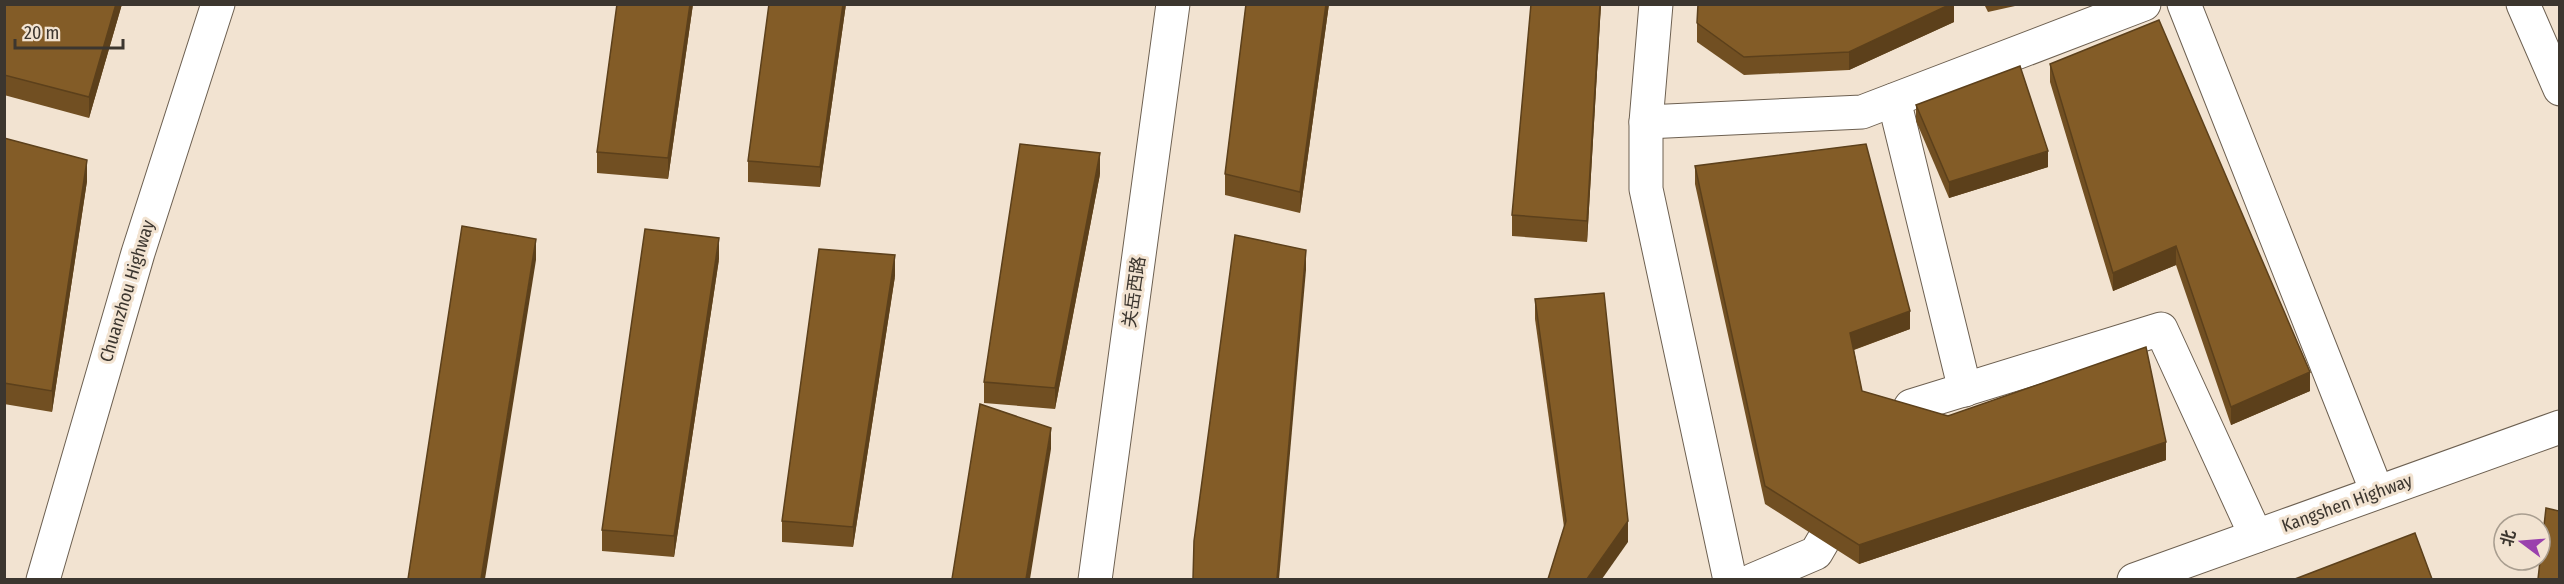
<svg xmlns="http://www.w3.org/2000/svg" width="2564" height="584" font-family="'Fira Sans Condensed','Noto Sans SC',sans-serif">
  <style>
    .lines { fill: none; stroke-linecap: round; stroke-linejoin: round }
    .minor-casing { stroke: #6d6051; stroke-width: 35 }
    .minor { stroke: #fff; stroke-width: 33 }
    .wall { fill: #714f22 }
    .shaded-wall { fill: #5c401b }
    .building { fill: #835c27; stroke: #5c401b; stroke-width: 1.5 }
    .labels { text-anchor: middle; dominant-baseline: central; stroke-width: 6; stroke-linejoin: round; paint-order: stroke }
    .street-label { font-size: 18px; fill: #3c362f; stroke: #f2e3d1 }
  </style>
  <rect width="100%" height="100%" fill="#f2e3d1"/>
  <g class="lines">
    <g class="minor-casing">
      <g id="minor">
        <polyline points="1656,4 1646,122 1646,189 1730,580"/>
        <polyline points="2184,4 2377,492"/>
        <polyline points="2523,4 2560,89"/>
        <polyline points="1894,100 1965,390"/>
        <polyline points="1646,122 1862,112 2144,4"/>
        <polyline points="1902,421 1911,406 2161,329 2256,536"/>
        <polyline points="43,580 138,253 218,4"/>
        <polyline points="1095,580 1173,4"/>
        <polyline points="1753,580 1816,553 1823,541"/>
        <polyline points="2134,580 2560,427"/>
      </g>
    </g>
    <use href="#minor" class="minor"/>
  </g>
  <g class="wall">
    <polygon points="4,4 122,4 89,118 4,95"/>
    <polygon points="693,4 668,179 597,173 597,152"/>
    <polygon points="769,4 846,4 820,187 748,182 748,161"/>
    <polygon points="1246,4 1329,4 1300,213 1225,195 1225,174"/>
    <polygon points="1601,4 1587,242 1512,236 1512,215"/>
    <polygon points="1954,4 1954,22 1849,70 1744,75 1697,42 1697,23"/>
    <polygon points="1984,4 2024,4 1988,12"/>
    <polygon points="2050,64 2310,391 2231,425 2176,265 2113,291 2050,82"/>
    <polygon points="1916,105 2048,167 1949,198 1916,121"/>
    <polygon points="4,138 87,181 52,412 4,404"/>
    <polygon points="1695,166 1910,329 1854,350 1862,391 1948,416 2166,460 1859,564 1765,504 1695,184"/>
    <polygon points="1100,174 1055,409 984,403 984,382"/>
    <polygon points="719,259 674,557 602,551 602,530"/>
    <polygon points="895,276 853,547 782,542 782,521"/>
    <polygon points="1535,299 1628,542 1564,527 1535,319"/>
  </g>
  <g class="shaded-wall">
    <polygon points="116,4 122,4 89,118 89,97"/>
    <polygon points="690,4 693,4 668,179 668,158"/>
    <polygon points="843,4 846,4 820,187 820,167"/>
    <polygon points="1326,4 1329,4 1300,213 1300,192"/>
    <polygon points="1600,4 1601,4 1587,242 1587,221"/>
    <polygon points="1951,4 1954,4 1954,22 1849,70 1849,52"/>
    <polygon points="2048,151 2048,167 1949,198 1949,182"/>
    <polygon points="1100,153 1100,174 1055,409 1055,388"/>
    <polygon points="87,160 87,181 52,412 52,391"/>
    <polygon points="719,238 719,259 674,557 674,536"/>
    <polygon points="536,239 536,260 485,579 481,579"/>
    <polygon points="2176,246 2176,265 2113,291 2113,273"/>
    <polygon points="1306,250 1306,270 1279,579 1277,579"/>
    <polygon points="895,255 895,276 853,547 853,527"/>
    <polygon points="1910,311 1910,329 1850,351 1850,333"/>
    <polygon points="2310,372 2310,391 2231,425 2231,407"/>
    <polygon points="1051,428 1051,449 1030,579 1026,579"/>
    <polygon points="2166,442 2166,460 1859,564 1859,545"/>
    <polygon points="1628,521 1628,542 1602,579 1587,579"/>
  </g>
  <g class="building">
    <polygon points="4,4 116,4 89,97 4,75"/>
    <polygon points="617,4 690,4 668,158 597,152"/>
    <polygon points="769,4 843,4 820,167 748,161"/>
    <polygon points="1246,4 1326,4 1300,192 1225,174"/>
    <polygon points="1531,4 1600,4 1587,221 1512,215"/>
    <polygon points="1698,4 1951,4 1849,52 1744,57 1697,23"/>
    <polygon points="2159,20 2310,372 2231,407 2176,246 2113,273 2050,64"/>
    <polygon points="2020,66 2048,151 1949,182 1916,105"/>
    <polygon points="4,138 87,160 52,391 4,383"/>
    <polygon points="1020,144 1100,153 1055,388 984,382"/>
    <polygon points="1866,144 1910,311 1850,333 1862,391 1948,416 2146,347 2166,442 1859,545 1765,486 1695,166"/>
    <polygon points="462,226 536,239 481,579 408,579"/>
    <polygon points="645,229 719,238 674,536 602,530"/>
    <polygon points="1235,235 1306,250 1277,579 1193,579 1194,541"/>
    <polygon points="819,249 895,255 853,527 782,521"/>
    <polygon points="1604,293 1628,521 1587,579 1548,579 1566,521 1535,299"/>
    <polygon points="980,404 1051,428 1026,579 952,579"/>
    <polygon points="2546,508 2559,511 2559,579 2538,579"/>
    <polygon points="2415,533 2432,579 2295,579"/>
  </g>
  <g class="labels">
    <g class="street-label">
      <text transform="translate(127 291) rotate(-73)">Chuanzhou Highway</text>
      <text transform="translate(1134 292) rotate(-82)">关岳西路</text>
      <text transform="translate(2347 503) rotate(-20)">Kangshen Highway</text>
    </g>
  </g>
  <rect width="2564" height="584" fill="none" stroke="#3c362f" stroke-width="12"/>
  <g transform="translate(2522 542) rotate(286)"><circle r="28" fill="#f2e3d1" stroke="#a99e90" stroke-width="1.5"/>
  <path d="M0-4.5L10 22L0 15L-10 22Z" fill="#9a41ad"/>
  <text y="-9" font-size="16" font-weight="bold" text-anchor="middle" fill="#3c362f">北</text>
  </g>
  <path d="M15 39v9h108v-9" fill="none" stroke="#3c362f" stroke-width="3"/>
  <text x="24" y="39" font-size="18" fill="#3c362f" stroke="#f2e3d1" stroke-width="4.5" paint-order="stroke">20 m</text>
</svg>
